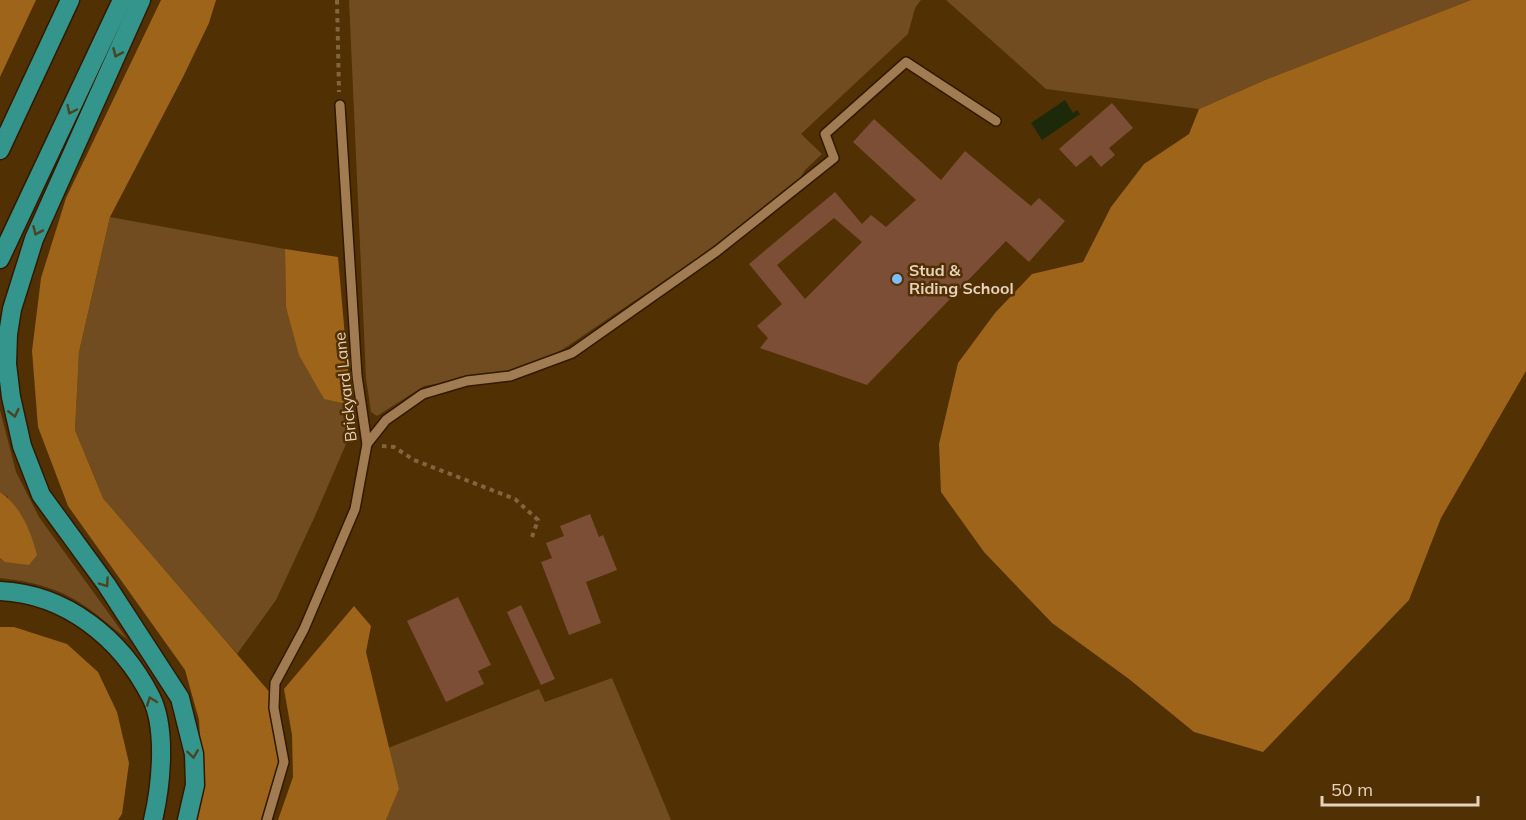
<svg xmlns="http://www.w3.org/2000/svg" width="1526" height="820" font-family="Mulish,sans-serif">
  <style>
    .green { fill: #714c20 }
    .forest { fill: #9d641a }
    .water { fill: #1d2a09 }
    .building { fill: #7c4e36; fill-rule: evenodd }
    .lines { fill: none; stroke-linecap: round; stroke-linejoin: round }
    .lane-casing { stroke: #321900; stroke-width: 12 }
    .highway-casing { stroke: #321900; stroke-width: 21 }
    .path { stroke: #826540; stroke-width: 4; stroke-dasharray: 4.5 4.5; stroke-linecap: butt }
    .lane { stroke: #a17b52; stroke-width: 9 }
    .highway { stroke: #34958d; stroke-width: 18 }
    .oneway { stroke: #4b441f }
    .poi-dot { fill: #7dbef9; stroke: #513003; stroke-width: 2 }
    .labels { text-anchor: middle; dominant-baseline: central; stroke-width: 5; stroke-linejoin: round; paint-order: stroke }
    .poi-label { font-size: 16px; font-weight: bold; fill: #e7d2bd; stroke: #513003; text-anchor: start }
    .street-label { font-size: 16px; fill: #e7d2bd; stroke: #513003 }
  </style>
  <rect width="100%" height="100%" fill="#513003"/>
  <g class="green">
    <polygon points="349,0 921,0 915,8 908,34 801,134 822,154 805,170 797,183 733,234 556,354 509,371 424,386 377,416 371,412 366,378"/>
    <polygon points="946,0 1471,0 1265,80 1199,109 1046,89"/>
    <polygon points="110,217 285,249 286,307 323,398 351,405 352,430 315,516 276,600 237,654 103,498 75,430 79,352"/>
    <path d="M0,410L16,472L39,517L128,640C81,601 63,585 0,578V558L6,562L8,497L0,492Z"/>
    <polygon points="612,678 671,820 386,820 399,789 388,748 539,689 545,702"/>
  </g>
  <g class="forest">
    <polygon points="0,0 36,0 0,77"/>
    <polygon points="161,0 216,0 209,23 183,77 110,217 79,352 75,430 103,498 272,695 284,762 267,820 194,820 202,773 199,720 185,670 68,506 38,427 32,351 41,278 66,198"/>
    <polygon points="1471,0 1526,0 1526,371 1441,518 1409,600 1263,752 1194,732 1129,679 1052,623 984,552 941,492 939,444 958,363 995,313 1032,274 1083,262 1111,207 1144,164 1189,134 1199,109 1265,80"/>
    <polygon points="285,249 338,257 351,405 324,399 299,355 286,307"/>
    <path d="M0,492C21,506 31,532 37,555L29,565L5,562L0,558Z"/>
    <polygon points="354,606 371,626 366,652 399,789 386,820 278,820 293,777 292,735 284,689"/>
    <polygon points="0,627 14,627 67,644 98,672 117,712 129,763 122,814 118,820 0,820"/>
  </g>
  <polygon class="water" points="1065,100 1073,113 1077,110 1080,114 1042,140 1031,123"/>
  <g class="building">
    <polygon points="1112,103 1133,128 1109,148 1115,155 1101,167 1091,155 1076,167 1059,149"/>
    <path d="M874,119L941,180L965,151L1031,206L1039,198L1065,221L1029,262L1006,241L867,385L760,348L768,338L757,326L782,304L749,264L835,192L862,224L871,215L886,227L916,200L853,142ZM834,218L862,242L805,299L777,265Z"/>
    <polygon points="590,514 599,537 603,535 617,570 586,582 601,623 569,635 541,562 552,558 546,543 564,536 560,526"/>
    <polygon points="458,597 491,665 478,671 484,684 446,702 407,621"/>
    <polygon points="521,605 555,679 541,685 507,612"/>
  </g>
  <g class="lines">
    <g class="lane-casing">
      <g id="lane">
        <polyline points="367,444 386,420 423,394 467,381 510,376 572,353 717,251 834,158 825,134 906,62 996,121"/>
        <polyline points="267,820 284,762 274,708 275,683 304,629 355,509 367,444 357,376 340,105"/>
      </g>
    </g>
    <g class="highway-casing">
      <g id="highway">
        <polyline points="141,0 34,239 12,309 8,334 7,364 11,397 22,446 41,495 106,584 180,698 194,754 195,785 187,820"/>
        <polyline points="0,150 70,0"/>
        <polyline points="0,259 122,0"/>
        <path d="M0,591C66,594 121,638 151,697C167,729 161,786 153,820"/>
      </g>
    </g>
    <g class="path">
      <polyline points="337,0 339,92"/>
      <polyline points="382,446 394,447 414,460 515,499 538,520 532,537"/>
    </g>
    <use href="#lane" class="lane"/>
    <use href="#highway" class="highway"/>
  </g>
  <defs><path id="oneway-chevron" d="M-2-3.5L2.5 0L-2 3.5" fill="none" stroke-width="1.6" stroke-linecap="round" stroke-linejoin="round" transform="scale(1.5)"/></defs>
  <g class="oneway">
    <use href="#oneway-chevron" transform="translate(117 53) rotate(114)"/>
    <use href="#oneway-chevron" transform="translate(71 110) rotate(115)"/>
    <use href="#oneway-chevron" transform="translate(37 231) rotate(114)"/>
    <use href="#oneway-chevron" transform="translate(14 413) rotate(77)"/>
    <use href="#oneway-chevron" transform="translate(105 583) rotate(55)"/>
    <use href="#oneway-chevron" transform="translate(151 701) rotate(-111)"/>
    <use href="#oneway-chevron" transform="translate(193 754) rotate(82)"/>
  </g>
  <circle class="poi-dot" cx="897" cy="279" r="6"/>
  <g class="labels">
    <g class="poi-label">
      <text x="909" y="270">Stud &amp;<tspan x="909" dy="18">Riding School</tspan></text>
    </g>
    <g class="street-label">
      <text transform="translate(345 387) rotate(-96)">Brickyard Lane</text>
    </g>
  </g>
  <path d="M1322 796v9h156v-9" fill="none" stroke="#e7d2bd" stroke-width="3"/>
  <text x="1331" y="796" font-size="18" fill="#e7d2bd" stroke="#513003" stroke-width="4.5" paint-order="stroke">50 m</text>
</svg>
